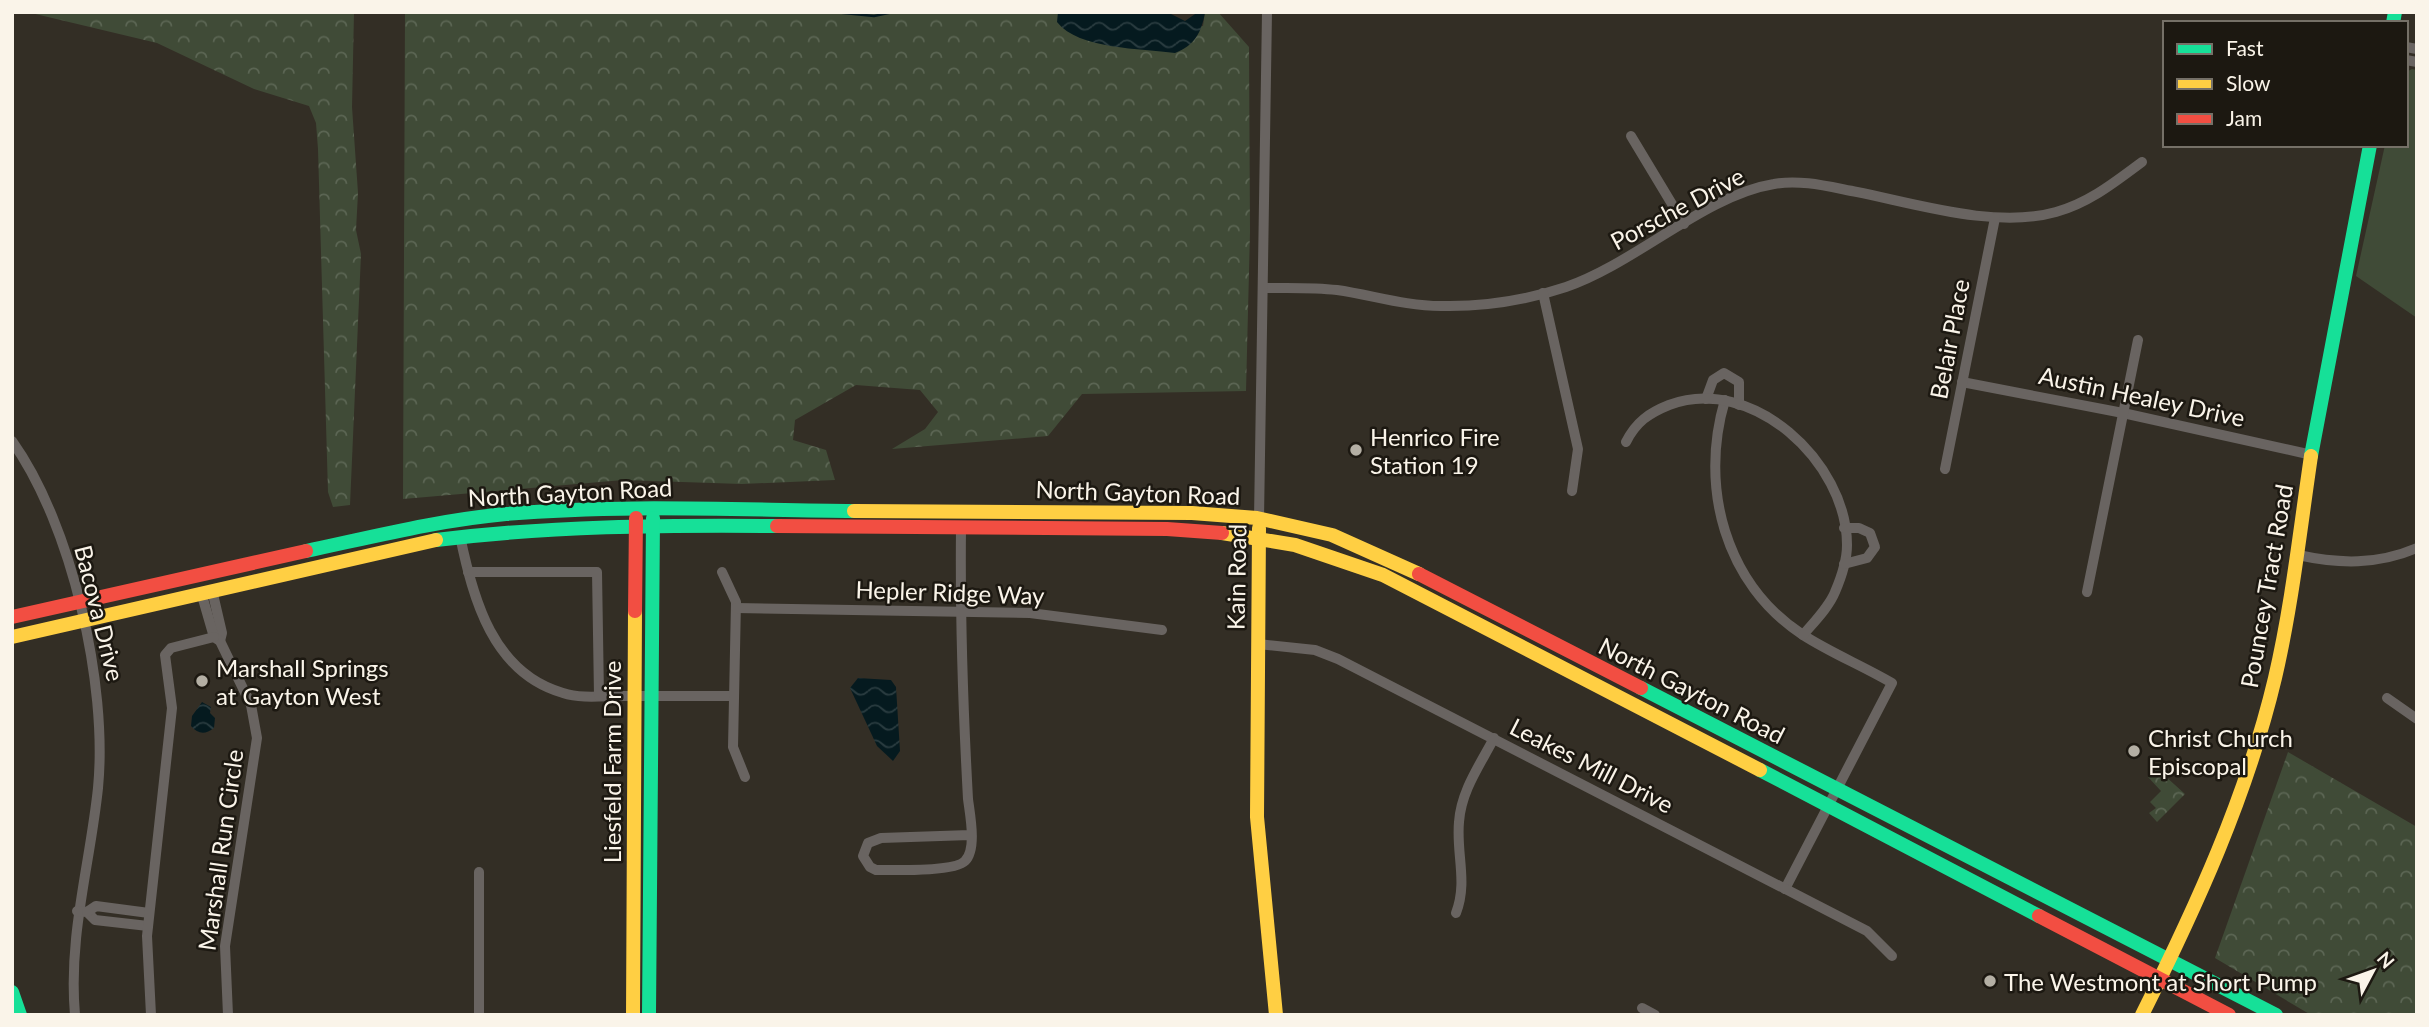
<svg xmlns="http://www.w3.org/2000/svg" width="2429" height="1027" font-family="Lato,sans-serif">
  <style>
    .forest { fill: url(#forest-crowns) }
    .pitch { fill: #404b37 }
    .water { fill: url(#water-waves) }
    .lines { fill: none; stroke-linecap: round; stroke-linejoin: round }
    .stream { stroke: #051a1f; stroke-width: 2.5 }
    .street { stroke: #696461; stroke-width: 10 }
    .fast { stroke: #16e098; stroke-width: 14 }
    .slow { stroke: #ffcf43; stroke-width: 14 }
    .jam { stroke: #f24e42; stroke-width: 14 }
    .poi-dot { fill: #b4afa4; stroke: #1c1811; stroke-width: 2.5 }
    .labels { text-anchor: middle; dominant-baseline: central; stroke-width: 5; stroke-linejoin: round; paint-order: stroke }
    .street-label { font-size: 24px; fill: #faf4e9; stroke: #1c1811 }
    .poi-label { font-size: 24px; fill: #faf4e9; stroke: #1c1811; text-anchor: start }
  </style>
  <defs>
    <pattern id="forest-crowns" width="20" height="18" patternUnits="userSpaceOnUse" patternTransform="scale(1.75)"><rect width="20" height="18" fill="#404b37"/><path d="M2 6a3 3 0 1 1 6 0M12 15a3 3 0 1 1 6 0" fill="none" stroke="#5c6654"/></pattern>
    <pattern id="water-waves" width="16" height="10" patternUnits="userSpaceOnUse" patternTransform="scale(1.75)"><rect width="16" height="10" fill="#051a1f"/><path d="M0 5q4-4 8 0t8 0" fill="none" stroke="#2a3c40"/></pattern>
  </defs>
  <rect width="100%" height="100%" fill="#332e25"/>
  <g class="forest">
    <polygon points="27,12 354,12 352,107 358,193 356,230 361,254 350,505 333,507 328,492 318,149 316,123 309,106 254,89 157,43"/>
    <polygon points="405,12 1058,12 1203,26 1205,12 1218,12 1249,47 1250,232 1246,391 1082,394 1048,436 892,449 925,429 938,412 920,390 856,385 795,420 793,440 826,450 835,480 742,484 623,480 403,499"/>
    <polygon points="2288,752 2417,827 2417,1015 2311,1015 2215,958"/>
    <polygon points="2154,766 2185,794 2157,822 2149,813 2156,808 2150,802 2161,791 2148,777"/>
  </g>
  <polygon class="pitch" points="2412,69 2417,70 2417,318 2356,276 2385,145 2406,145 2406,72"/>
  <g class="water">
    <path d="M1058,12H1167L1185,21L1198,12H1205C1202,32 1194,46 1175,53C1141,48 1079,50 1057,22Z"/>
    <polygon points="858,678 891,680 896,687 900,751 893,761 877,746 850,688"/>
    <path d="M202,702L211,707L210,713L215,718L214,728C205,735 198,734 191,726L192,716Z"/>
  </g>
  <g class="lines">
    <polyline class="stream" points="834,12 874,16 893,12"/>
    <g class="street">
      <polyline points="2406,47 2417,49"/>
      <polyline points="2406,60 2417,62"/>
      <polyline points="1631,136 1684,224"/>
      <path d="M1263,288C1287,288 1312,287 1337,290C1372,295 1405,306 1441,306C1483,307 1527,300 1566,287C1636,263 1705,195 1774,184C1801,179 1830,187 1857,192C1917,204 1996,229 2056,212C2089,203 2115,182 2142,162"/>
      <polyline points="1543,293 1578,449 1572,491"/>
      <polyline points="1962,382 2123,413 2312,455"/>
      <polyline points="1706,399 1713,380 1724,373 1739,382 1739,405"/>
      <path d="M1725,400C1699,487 1725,584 1803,635C1831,653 1863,666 1892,683L1785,889"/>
      <path d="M12,441C72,525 108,685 98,788C90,865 68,936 75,1015"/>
      <path d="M1626,442C1636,422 1649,413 1669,405C1752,374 1847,462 1847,545C1847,560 1841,578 1835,592C1829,607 1814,622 1803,635"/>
      <polyline points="1945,469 1995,218"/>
      <polyline points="1259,519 1267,12"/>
      <path d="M961,528C960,619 963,708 968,799C970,815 977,849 965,861C955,872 893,870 876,870L870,867L863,856L868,843L881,838L970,835"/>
      <path d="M460,536C473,599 493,673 563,693C581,699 603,696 622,696C659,696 697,696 734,696"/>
      <path d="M2298,555C2339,564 2377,565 2417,548"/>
      <polyline points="1844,564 1867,558 1875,547 1870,533 1859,528 1844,528"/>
      <polyline points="468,572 597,572 599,696"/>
      <polyline points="722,572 736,602 733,747 745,777"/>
      <polyline points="212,590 222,633 220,641"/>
      <polyline points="201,592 214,637"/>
      <polyline points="2087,592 2138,340"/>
      <polyline points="736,608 1030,613 1162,630"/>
      <polyline points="214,637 220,641 251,705 257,738 225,946 228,1015"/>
      <polyline points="1258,644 1315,650 1338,659 1867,931 1892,956"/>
      <polyline points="2387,698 2417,719"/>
      <polyline points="77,911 87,912 95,920 148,926"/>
      <polyline points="87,912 96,906 149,913"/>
      <path d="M1456,913C1468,882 1456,854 1459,822C1461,791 1480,765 1494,738"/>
      <polyline points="1642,1008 1655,1015"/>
      <polyline points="151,1015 147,936 172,708 165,655 171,648 214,637"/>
      <polyline points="479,1015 479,872"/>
    </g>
    <g class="fast">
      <polyline points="2393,23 2395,12"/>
      <polyline points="2311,456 2370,145"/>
      <path d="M436,540C550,526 662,525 777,526"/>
      <path d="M306,551C372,537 439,520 506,514C621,504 738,510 854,511"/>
      <polyline points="1641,688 2276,1015"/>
      <polyline points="1760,770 2039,916"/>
      <polyline points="12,992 20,1015"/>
      <polyline points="649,1015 653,518"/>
    </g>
    <g class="slow">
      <polyline points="854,511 1192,513 1257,518 1332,535 1419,574"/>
      <polyline points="1259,528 1257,817 1276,1015"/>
      <polyline points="1222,533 1295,545 1383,575 1760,770"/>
      <polyline points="12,637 436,540"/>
      <polyline points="633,1015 635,611"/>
      <path d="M2142,1015C2196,907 2247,796 2275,678C2292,605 2300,530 2311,456"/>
    </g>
    <g class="jam">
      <polyline points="777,526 1167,529 1222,533"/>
      <polyline points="1419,574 1641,688"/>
      <polyline points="635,611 636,518"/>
      <polyline points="12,617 306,551"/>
      <polyline points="2039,916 2229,1015"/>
    </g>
  </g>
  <g class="poi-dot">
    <circle cx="1356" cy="450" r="7"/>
    <circle cx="202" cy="681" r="7"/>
    <circle cx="2134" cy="751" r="7"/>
    <circle cx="1990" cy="981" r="7"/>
  </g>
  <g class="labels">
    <g class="street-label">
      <text transform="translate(1677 208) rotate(-28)">Porsche Drive</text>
      <text transform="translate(1949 339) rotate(-79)">Belair Place</text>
      <text transform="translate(2142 396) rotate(12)">Austin Healey Drive</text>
      <text transform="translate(570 492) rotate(-3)">North Gayton Road</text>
      <text transform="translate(1138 492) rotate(2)">North Gayton Road</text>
      <text transform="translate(1236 577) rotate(-89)">Kain Road</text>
      <text transform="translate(2266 586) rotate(-80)">Pouncey Tract Road</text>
      <text transform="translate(950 592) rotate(2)">Hepler Ridge Way</text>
      <text transform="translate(100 613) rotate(76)">Bacova Drive</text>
      <text transform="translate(1692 690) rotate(27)">North Gayton Road</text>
      <text transform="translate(611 762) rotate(-90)">Liesfeld Farm Drive</text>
      <text transform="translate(1592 765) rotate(27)">Leakes Mill Drive</text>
      <text transform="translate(220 850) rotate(-82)">Marshall Run Circle</text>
    </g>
    <g class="poi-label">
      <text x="1370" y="436">Henrico Fire<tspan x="1370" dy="28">Station 19</tspan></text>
      <text x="216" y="667">Marshall Springs<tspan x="216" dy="28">at Gayton West</tspan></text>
      <text x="2148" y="737">Christ Church<tspan x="2148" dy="28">Episcopal</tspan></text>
      <text x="2004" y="981">The Westmont at Short Pump</text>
    </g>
  </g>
  <rect width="2429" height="1027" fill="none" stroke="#faf4e9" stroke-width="28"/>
  <rect x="2163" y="21" width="245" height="126" fill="#1c1811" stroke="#757067" stroke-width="2"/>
  <rect x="2177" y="44" width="35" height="10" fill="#16e098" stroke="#757067" stroke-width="2"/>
  <text x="2226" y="56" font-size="21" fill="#faf4e9">Fast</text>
  <rect x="2177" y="79" width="35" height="10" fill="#ffcf43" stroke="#757067" stroke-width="2"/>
  <text x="2226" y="91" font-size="21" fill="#faf4e9">Slow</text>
  <rect x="2177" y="114" width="35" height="10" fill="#f24e42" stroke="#757067" stroke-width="2"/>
  <text x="2226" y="126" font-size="21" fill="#faf4e9">Jam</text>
  <g transform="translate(2373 971) rotate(49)" stroke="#1c1811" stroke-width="5" paint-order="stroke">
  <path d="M0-5L12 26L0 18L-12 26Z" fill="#faf4e9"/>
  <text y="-10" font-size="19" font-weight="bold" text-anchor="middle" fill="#faf4e9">N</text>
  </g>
</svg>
